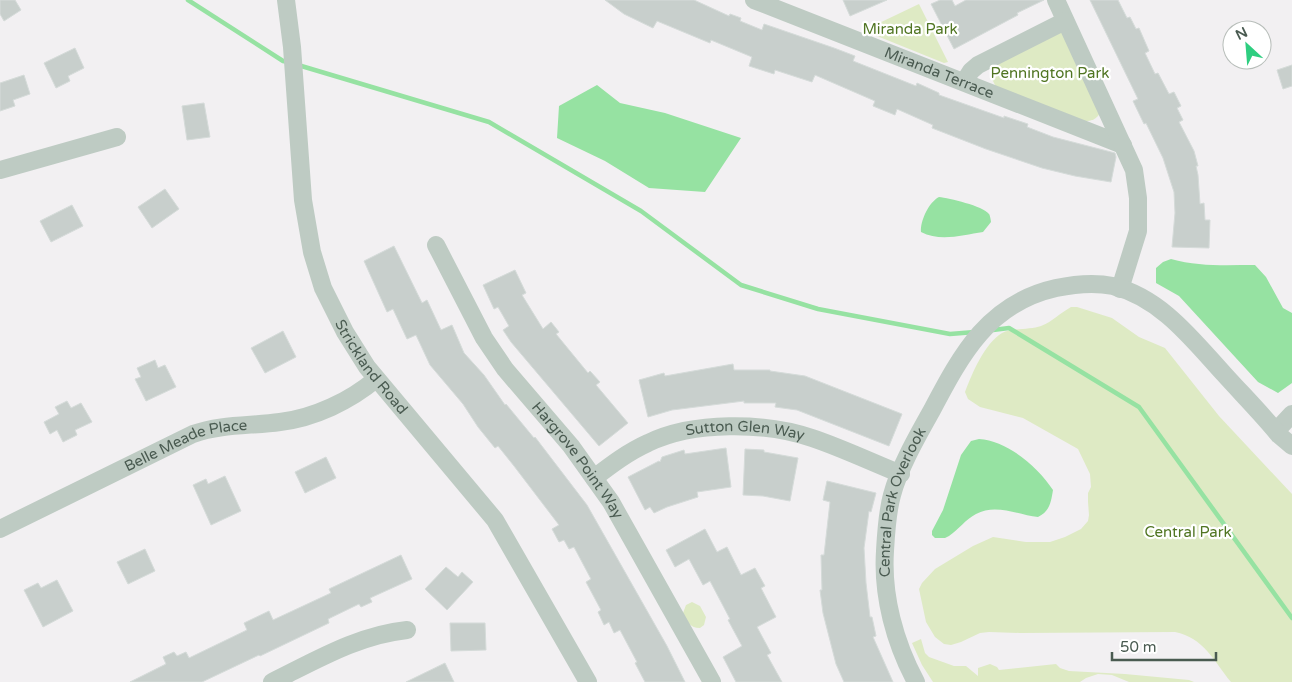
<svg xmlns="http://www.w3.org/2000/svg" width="1292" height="682" font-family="'Varela Round',sans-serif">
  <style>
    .green { fill: #deeac4 }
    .water { fill: #96e2a2 }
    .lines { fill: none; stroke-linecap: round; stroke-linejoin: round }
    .stream { stroke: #96e2a2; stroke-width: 4.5 }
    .building { fill: #c8cfcc; stroke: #d5dbd9 }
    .minor { stroke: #becbc3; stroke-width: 18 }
    .labels { text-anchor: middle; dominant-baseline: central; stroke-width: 4.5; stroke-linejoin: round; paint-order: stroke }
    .park-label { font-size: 15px; fill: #507522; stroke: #fff }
    .street-label { font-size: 15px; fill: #4a5b51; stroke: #fff }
  </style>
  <rect width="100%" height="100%" fill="#f2f0f2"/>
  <g class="green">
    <polygon points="919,4 948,62 944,63 872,34 872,27 875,25"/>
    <path d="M1060,32L1067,34L1101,112C1096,120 1090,122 1081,121L996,87L991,77L992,67Z"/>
    <path d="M1071,307H1077L1112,318L1139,337L1165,348L1219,416L1292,494V682H1231C1213,660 1204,638 1175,632L1020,633L989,632L980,633L961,642L951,645L944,644L935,637L926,622L919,589L922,583L935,569L973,546L993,537L1026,542H1050L1065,537L1081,529L1088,521L1089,515L1088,502V493L1091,487L1090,474L1078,449L1023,418L980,407L968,399L965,392C972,374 984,344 1002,333C1011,328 1030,330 1041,326C1052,322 1060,313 1071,307Z"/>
    <path d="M692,602L700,606L706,617L704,625L700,628C689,628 687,621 683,613L686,605Z"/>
    <polygon points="921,639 925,653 929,657 954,666 966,666 978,676 978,668 990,664 997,667 999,670 1056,664 1060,668 1069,671 1125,674 1189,680 1194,682 1129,682 1112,675 1098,674 1086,678 1080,682 933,682 922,665 912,643"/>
  </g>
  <g class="water">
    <polygon points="597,85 620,103 665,113 741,138 705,192 649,188 605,161 557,138 559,106"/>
    <path d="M939,197C949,198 983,206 989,214C990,215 991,221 991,222L983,232C963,235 940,242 921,232C920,221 929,202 939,197Z"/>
    <path d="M1171,259C1199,267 1227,265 1255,265L1266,277L1283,308L1292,313V383L1278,393L1258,382L1179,296L1156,283V268L1163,262Z"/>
    <path d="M979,439C1008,441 1038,467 1053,490C1051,502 1050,511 1038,517C1018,515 996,503 976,514C966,519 958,530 949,536L945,538H935L932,535V531L943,510L961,455L971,441Z"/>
  </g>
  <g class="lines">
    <g class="stream">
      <polyline points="188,0 283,61 288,62"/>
      <polyline points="298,65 489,122 641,211 741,285 818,309 950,334 975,332"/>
      <polyline points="993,330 1009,328 1139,407 1292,618"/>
    </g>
  </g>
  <g class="building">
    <polygon points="0,0 15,0 21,10 4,21 0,14"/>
    <polygon points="605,0 694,0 729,16 730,14 741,18 740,21 762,30 764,24 834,48 855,56 853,61 916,86 917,83 939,93 939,95 1004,118 1004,116 1028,124 1027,127 1053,137 1115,153 1116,157 1111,182 1075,176 1042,168 986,149 932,128 933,125 897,109 895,115 873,106 875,101 815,75 812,82 775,70 774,74 749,66 752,57 711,40 710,43 657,21 653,28 624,14"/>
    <polygon points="843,0 887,0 850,16"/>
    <polygon points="940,0 952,0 955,6 966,0 1044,0 1017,13 1018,15 954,49 931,4"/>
    <polygon points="1090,0 1118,0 1127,18 1130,17 1136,29 1139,28 1149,51 1145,53 1155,74 1158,73 1169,94 1174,92 1181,106 1177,108 1183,120 1179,122 1194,151 1198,166 1196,166 1198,175 1200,204 1204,203 1205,220 1210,220 1209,248 1172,247 1175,213 1174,192 1163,158 1146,123 1144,124 1133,101 1138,99"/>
    <polygon points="75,48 84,68 68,76 70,81 56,88 44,63"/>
    <polygon points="1292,65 1292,86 1283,89 1277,70"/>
    <polygon points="24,75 30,94 13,100 15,106 0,111 0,83"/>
    <polygon points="204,103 210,137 187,140 182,106"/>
    <polygon points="165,189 179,209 152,228 138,207"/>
    <polygon points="72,205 83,226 51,242 40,221"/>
    <polygon points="394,246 422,303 427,300 441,330 452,325 464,353 484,375 505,405 506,404 534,438 535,437 587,505 667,646 685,682 645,682 635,663 637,662 620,630 614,633 609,622 604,625 598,612 601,610 586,582 591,579 574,547 569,549 564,540 559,542 552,529 559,525 514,466 498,446 495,448 478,427 463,404 430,365 416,335 407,339 393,309 387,312 364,261"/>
    <polygon points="515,270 526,293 522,295 543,329 551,322 559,332 556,334 588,373 590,371 600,382 596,385 628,423 599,446 511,342 503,330 509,326 498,307 494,309 483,285"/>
    <polygon points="283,331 296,357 265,373 251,348"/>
    <polygon points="155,360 158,368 165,365 176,387 146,401 135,379 141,377 137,368"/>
    <polygon points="733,364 734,370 770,370 770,371 805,376 902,414 889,446 797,410 775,407 776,403 744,403 744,401 672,410 648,417 639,380 664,373 665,376"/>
    <polygon points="67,401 71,408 81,403 92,422 75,430 77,435 63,442 57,430 50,434 44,422 59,414 55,407"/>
    <polygon points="726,448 731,487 697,492 698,497 667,507 654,513 650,507 645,510 628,477 659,461 660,462 662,457 684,450 685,454"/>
    <polygon points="745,449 764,450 764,452 798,458 790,501 763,496 743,495"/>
    <polygon points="326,457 336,478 305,493 295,472"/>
    <polygon points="225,476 241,511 211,525 193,485 206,479 208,484"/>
    <polygon points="827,481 876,493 871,512 869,511 864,548 866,583 870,617 872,617 876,636 873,637 893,682 844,682 836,664 823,613 820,590 822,590 821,555 824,555 830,502 823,500"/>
    <polygon points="705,529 717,552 727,547 741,575 755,568 765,586 761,588 776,617 757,627 771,653 767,655 782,682 736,682 723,657 742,646 728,620 730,619 710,581 703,585 689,559 675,567 666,550"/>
    <polygon points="145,549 155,571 128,584 117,562"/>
    <polygon points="401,555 412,579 370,598 372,602 361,607 359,604 328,619 329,623 260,656 259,655 202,682 130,682 166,664 163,657 174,652 177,656 186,652 189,658 247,630 244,623 269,611 273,620 331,593 329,589"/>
    <polygon points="446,567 458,577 462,572 473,582 447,610 425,589"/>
    <polygon points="57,580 73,611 43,627 24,590 38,583 41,588"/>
    <polygon points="450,623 485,623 486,650 451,651"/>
    <polygon points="445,663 454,682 406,682"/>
  </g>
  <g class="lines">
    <g class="minor">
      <path id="s1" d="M286,0L292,47L303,200L312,252L323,288L345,332L367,367L495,520L588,682"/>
      <path id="s2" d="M754,0L1123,145"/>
      <polyline points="1056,0 1134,170 1138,198 1138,231 1120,289"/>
      <polyline points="964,82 971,71 978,65 1065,21"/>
      <polyline points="0,170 117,137"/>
      <path id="s3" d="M436,245L484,338L505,369L571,446L611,502L712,682"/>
      <polyline points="1276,431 1292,414"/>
      <path id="s4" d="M594,478C611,465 628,452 648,443C693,421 765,422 812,438C842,448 871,462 901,474"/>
      <path id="s5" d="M0,529L193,434C221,424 250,426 280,422C314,418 350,401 376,379"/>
      <path d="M272,682C315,661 358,635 407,630"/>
      <path id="s6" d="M916,682C895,643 882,596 885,551C886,533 887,513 892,495C899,468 918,435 932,410C962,353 989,303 1056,288C1075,284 1094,282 1113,286C1161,298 1192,339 1224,374C1242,394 1262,414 1279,435L1292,446"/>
    </g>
  </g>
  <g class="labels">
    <g class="park-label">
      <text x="910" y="29">Miranda Park</text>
      <text x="1050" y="73">Pennington Park</text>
      <text x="1188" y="532">Central Park</text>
    </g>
    <g class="street-label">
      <text stroke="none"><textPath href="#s2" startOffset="199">Miranda Terrace</textPath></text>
      <text stroke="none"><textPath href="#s1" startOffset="384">Strickland Road</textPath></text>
      <text stroke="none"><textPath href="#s4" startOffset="164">Sutton Glen Way</textPath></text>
      <text stroke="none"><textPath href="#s5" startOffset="205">Belle Meade Place</textPath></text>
      <text stroke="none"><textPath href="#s3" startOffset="259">Hargrove Point Way</textPath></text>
      <text stroke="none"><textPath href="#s6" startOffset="188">Central Park Overlook</textPath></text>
    </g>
  </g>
  <g transform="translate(1247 45) rotate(334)"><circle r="24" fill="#ffffff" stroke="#b7bdb9"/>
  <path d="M0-4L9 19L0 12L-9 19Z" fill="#2ece80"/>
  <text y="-8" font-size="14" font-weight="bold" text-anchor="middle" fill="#4a5b51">N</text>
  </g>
  <path d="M1112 652v8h104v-8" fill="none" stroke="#4a5b51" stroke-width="2.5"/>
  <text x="1120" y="652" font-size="15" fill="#4a5b51" stroke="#ffffff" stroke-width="4" paint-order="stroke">50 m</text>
</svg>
